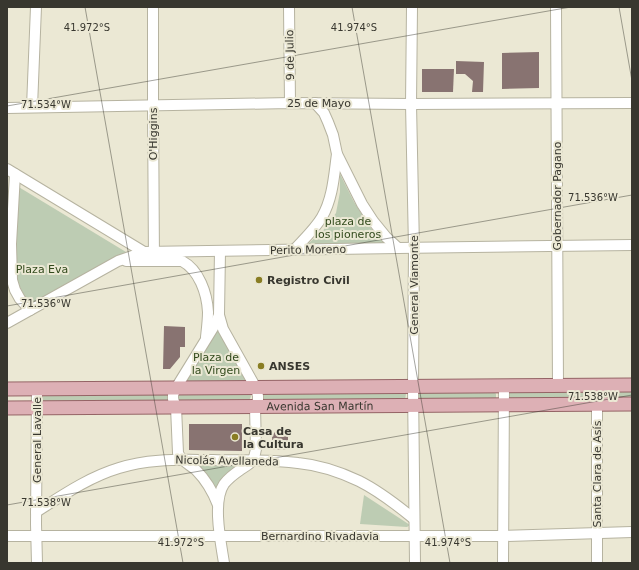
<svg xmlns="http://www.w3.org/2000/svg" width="639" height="570" font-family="'DejaVu Sans',sans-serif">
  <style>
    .green { fill: #bdccb3 }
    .building { fill: #887371 }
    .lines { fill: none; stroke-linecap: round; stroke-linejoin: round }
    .minor-casing { stroke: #b6b3a0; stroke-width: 12 }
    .major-casing { stroke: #956466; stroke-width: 15 }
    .minor { stroke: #fff; stroke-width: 10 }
    .major { stroke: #ddb0b5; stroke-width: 13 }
    .ticks { fill: none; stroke: #38372f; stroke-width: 1; stroke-opacity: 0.45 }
    .poi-dot { fill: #897d23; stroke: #ebe8d4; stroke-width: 1.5 }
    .labels { text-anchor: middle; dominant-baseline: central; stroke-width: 4; stroke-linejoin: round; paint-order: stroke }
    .street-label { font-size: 11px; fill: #38372f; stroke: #ebe8d4 }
    .park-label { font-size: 11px; fill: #324a1c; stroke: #ebe8d4 }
    .poi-label { font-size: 11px; font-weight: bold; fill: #38372f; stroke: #ebe8d4; text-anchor: start }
    .ticks-label { font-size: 10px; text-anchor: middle; fill: #38372f; stroke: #ebe8d4; stroke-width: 4; stroke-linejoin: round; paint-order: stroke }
  </style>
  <rect width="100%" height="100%" fill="#ebe8d4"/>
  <g class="green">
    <polygon points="340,174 354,202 370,227 386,245 304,247 322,232 336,213 340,192"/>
    <polygon points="17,186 126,252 34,304 27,300 16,280"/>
    <polygon points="216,331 218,331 221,333 246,380 245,382 185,383 183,379"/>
    <polygon points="632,388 632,400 603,398 603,391"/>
    <polygon points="169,390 169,401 43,403 41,397 43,393"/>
    <polygon points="510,390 590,391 591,394 590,398 509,399 508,393"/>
    <polygon points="494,391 496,394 496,398 493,400 418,401 417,392"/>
    <polygon points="260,392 405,392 406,394 405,400 262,404"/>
    <polygon points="250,393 251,396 249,402 179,401 178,398 178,394"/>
    <polygon points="195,465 240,466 217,490 211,480"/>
    <polygon points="364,495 410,525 407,527 360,524"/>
  </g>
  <g class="building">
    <polygon points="539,52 539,88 502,89 502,53"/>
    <polygon points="456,61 484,62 483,92 472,92 473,81 465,74 456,74"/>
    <polygon points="422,69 454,69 453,92 422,92"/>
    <polygon points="164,326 185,327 185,347 180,347 180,357 170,369 163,369"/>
    <polygon points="189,424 242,424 242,451 189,450"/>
    <polygon points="277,429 288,429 288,450 273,450 272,436"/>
  </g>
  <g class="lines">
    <g class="minor-casing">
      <g id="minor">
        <polyline points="153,7 153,105 154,261"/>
        <polyline points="289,7 290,103"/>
        <polyline points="412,7 411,104 414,248 413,387 415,563"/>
        <polyline points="556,7 558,386"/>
        <polyline points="315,103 324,113 328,122 333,135 337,154 362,204 373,221 386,237 398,248"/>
        <polyline points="32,107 36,7"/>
        <polyline points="7,108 290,103 411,104 632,103"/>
        <polyline points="7,169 144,252 398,248 632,245"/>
        <polyline points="15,174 11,244 12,280 15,290 20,299 30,310"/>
        <path d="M294,250C303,240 315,229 322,217C333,198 334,175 337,154"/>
        <path d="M220,251L219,315L223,329L256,388L258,396V400L255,407L256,449C255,453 255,457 252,461C249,465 244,467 240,470C234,474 228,479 224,484C212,502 221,543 224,563"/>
        <path d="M126,261H182C199,270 207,293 208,312C208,320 207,328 206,337"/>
        <polyline points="7,323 118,261 144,252"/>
        <polyline points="597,385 597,563"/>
        <polyline points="37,389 36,524 37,563"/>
        <path d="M218,505C213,492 206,480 196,470C190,465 181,461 178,453L176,407L173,399V395L176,388L213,328L219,315"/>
        <path d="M36,512C63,495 89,477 119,468C150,458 181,460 213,460C241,461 270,459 298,463C319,465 340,472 359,481C379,491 397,505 414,519"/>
        <polyline points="7,536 504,536 632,532"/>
        <polyline points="503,563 504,386"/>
      </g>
    </g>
    <g class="major-casing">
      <g id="major">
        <polyline points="7,389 632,385"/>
        <path id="s1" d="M7,408L632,404"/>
      </g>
    </g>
    <use href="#minor" class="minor"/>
    <use href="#major" class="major"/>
  </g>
  <path class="ticks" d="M85,7L183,563M352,7L450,563M619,7L632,81M7,106L571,7M7,306L632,195M7,505L632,395"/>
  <g class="poi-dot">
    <circle cx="259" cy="280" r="4"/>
    <circle cx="261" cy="366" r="4"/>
    <circle cx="235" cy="437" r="4"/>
  </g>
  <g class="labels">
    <g class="street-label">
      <text transform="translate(290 55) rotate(-91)">9 de Julio</text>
      <text x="319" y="103">25 de Mayo</text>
      <text transform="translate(153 134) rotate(-90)">O'Higgins</text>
      <text transform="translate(557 196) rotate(-90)">Gobernador Pagano</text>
      <text transform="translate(308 250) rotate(-1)">Perito Moreno</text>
      <text transform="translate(414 285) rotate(-90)">General Viamonte</text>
      <text stroke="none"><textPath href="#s1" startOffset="313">Avenida San Martín</textPath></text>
      <text transform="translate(37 440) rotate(-90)">General Lavalle</text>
      <text transform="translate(227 461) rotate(1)">Nicolás Avellaneda</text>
      <text transform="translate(597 474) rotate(-90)">Santa Clara de Asís</text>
      <text x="320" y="536">Bernardino Rivadavia</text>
    </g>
    <g class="park-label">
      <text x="348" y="221">plaza de<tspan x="348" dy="13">los pioneros</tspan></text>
      <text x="42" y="269">Plaza Eva</text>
      <text x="216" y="357">Plaza de<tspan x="216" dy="13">la Virgen</tspan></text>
    </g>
    <g class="poi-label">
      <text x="267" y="280">Registro Civil</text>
      <text x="269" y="366">ANSES</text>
      <text x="243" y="431">Casa de<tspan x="243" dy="13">la Cultura</tspan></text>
    </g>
  </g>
  <g class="ticks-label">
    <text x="87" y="31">41.972°S</text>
    <text x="354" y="31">41.974°S</text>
    <text x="46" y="108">71.534°W</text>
    <text x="593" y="201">71.536°W</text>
    <text x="46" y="307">71.536°W</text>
    <text x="593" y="400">71.538°W</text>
    <text x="46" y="506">71.538°W</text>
    <text x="181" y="546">41.972°S</text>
    <text x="448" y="546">41.974°S</text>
  </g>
  <rect width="639" height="570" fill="none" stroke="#38372f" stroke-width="16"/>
</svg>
